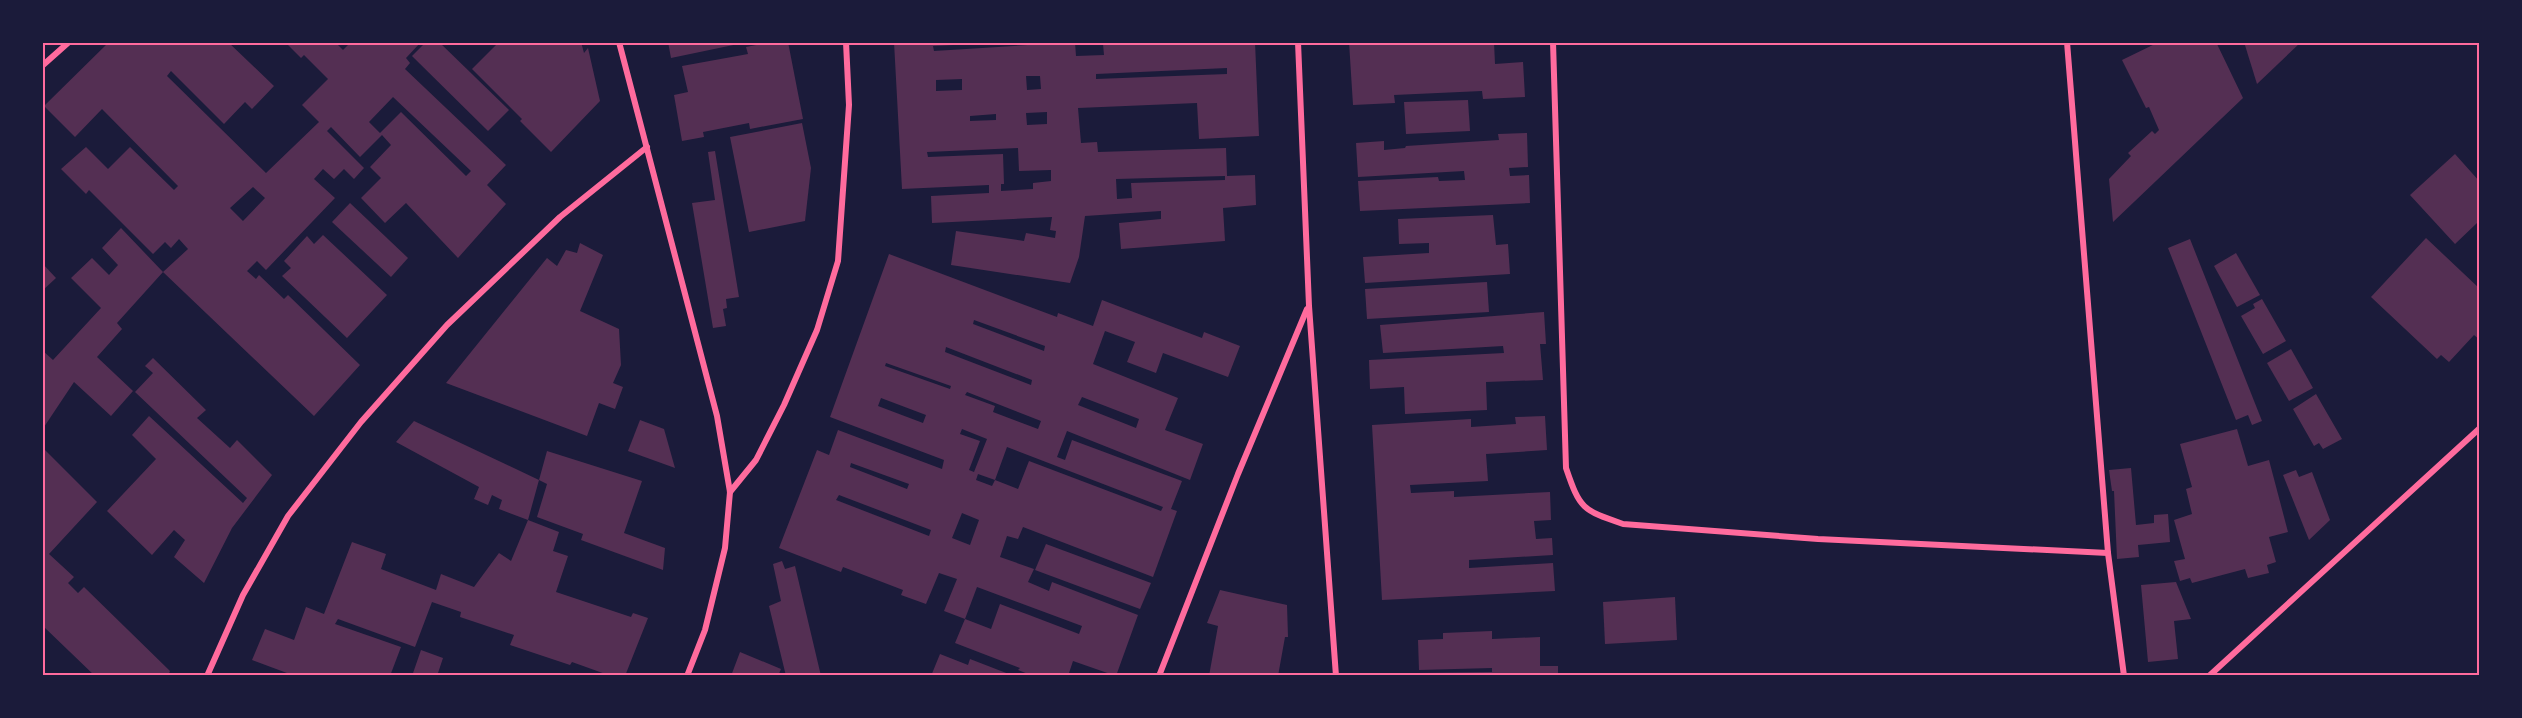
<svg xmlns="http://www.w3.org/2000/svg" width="2522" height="718" font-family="Helvetica,sans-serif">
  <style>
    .building { fill: #542f53; fill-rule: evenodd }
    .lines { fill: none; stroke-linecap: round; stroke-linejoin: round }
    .minor { stroke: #ff6b9d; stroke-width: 6 }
    .neatline { fill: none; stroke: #ff6b9d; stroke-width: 2 }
  </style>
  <rect width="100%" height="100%" fill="#1b1b3a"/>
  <g class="building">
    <path d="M109,42H228L274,86L252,109L245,102L224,124L171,71L167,76L266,173L319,122L302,105L328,79L304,55L301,58L285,42H335L343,50L351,42H421L406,58L410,63L405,69L506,165L487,185L506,204L458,258L406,203L385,223L361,198L381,178L370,167L391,145L382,135L360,157L331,127L327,131L364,168L354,179L344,169L334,179L323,169L314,179L335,198L266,270L257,261L247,271L256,279L259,275L284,299L288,295L360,365L314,416L163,272L117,323L122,329L97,357L133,391L111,416L74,382L42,430V350L53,360L101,308L71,278L92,258L109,275L118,265L102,248L121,228L163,272L188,249L179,239L171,248L165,242L153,254L89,190L86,194L61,169L86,147L108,169L130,147L174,190L178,186L102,109L75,137L44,106ZM393,97L471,171L466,176L401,112L380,133L369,122ZM253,187L265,198L243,221L230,208Z"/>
    <polygon points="426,42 439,42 509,110 488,131 412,56"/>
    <polygon points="499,42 581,42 584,53 588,48 600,101 551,152 520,121 522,119 472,69"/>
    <polygon points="668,42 743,42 743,43 671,58"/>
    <polygon points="772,42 788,42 803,119 750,129 749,123 703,132 704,137 682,141 674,95 688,92 682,66 748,54 746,47"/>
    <path d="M894,42H974V44L933,46L934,51L1075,42L1076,56L1104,55L1103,44L1255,42L1259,136L1199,139L1197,103L1078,108L1081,143L1097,142L1098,152L1226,148L1227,176L1255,175L1256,205L1223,208L1225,241L1121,249L1119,223L1161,219V211L1085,216L1079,257L1070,283L951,265L956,231L1024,241L1026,233L1055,238L1056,231L1050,230L1052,217L932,223L931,196L989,193V185L902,189ZM1227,68V74L1096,79V74ZM1026,76H1040L1041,89L1027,90ZM962,79V90L936,91V80ZM1047,112V124L1027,125L1026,113ZM996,114V120L970,121V116ZM1018,148L1019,171L1051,170V181L1033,183V189L1001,191V184H1004L1003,154L928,157L927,152ZM1225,176V180L1131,183L1132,198L1117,199L1116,179Z"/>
    <polygon points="1349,42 1494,42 1495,64 1523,62 1525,97 1483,99 1482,91 1394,95 1395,103 1353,105"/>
    <polygon points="2159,42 2216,42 2243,98 2113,222 2109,179 2131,156 2128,153 2152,131 2155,134 2159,130 2149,107 2146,108 2122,60"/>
    <polygon points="2244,42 2301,42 2257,84"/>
    <polygon points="1468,100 1470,131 1406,134 1404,102"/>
    <polygon points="802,123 811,168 805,221 749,232 730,137"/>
    <polygon points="1527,133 1528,167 1509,168 1510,176 1529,175 1530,203 1360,211 1358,181 1438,177 1439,181 1465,180 1464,171 1358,177 1356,143 1384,141 1384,150 1405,148 1406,146 1499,140 1498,134"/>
    <polygon points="715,151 739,297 726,299 727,308 723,309 726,326 713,328 692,203 715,200 708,152"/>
    <polygon points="2455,154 2480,182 2480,226 2477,223 2455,244 2410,195"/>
    <polygon points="350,203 408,258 391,277 332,222"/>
    <polygon points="1493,215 1496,245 1508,244 1510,274 1365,283 1363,257 1429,253 1429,243 1399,244 1398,219"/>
    <polygon points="323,235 387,295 347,338 282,276 291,268 284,261 307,236 314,244"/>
    <polygon points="2426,238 2480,289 2480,340 2474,335 2449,362 2441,355 2437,359 2371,297"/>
    <polygon points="2190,239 2262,421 2252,425 2248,415 2236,420 2168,248"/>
    <polygon points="580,243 603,255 580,311 619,329 621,365 613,383 623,387 615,409 599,403 587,436 446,383 547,258 557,266 566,250 577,253"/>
    <polygon points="2236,253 2260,295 2237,307 2214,266"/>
    <path d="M889,254L1057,317L1058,313L1093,326L1102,300L1202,338L1204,332L1240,346L1228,377L1163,353L1156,373L1127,362L1135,342L1105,331L1093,364L1178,398L1165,430L1203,444L1190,480L1067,431L1057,457L1065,460L1072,440L1182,481L1171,509L1177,511L1153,577L1023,527L1018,539L1007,536L1000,557L1034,569L1028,582L1049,591L1052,582L1138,615L1116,676L1073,661L1068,676H1033L1018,670L1020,668L955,643L965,619L991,629L1000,604L1079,634L1082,626L977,587L965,619L944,611L957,579L939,573L926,604L901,595L903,590L843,567L841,572L779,548L817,450L829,455L838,430L942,469L944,460L830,417ZM974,320L1045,346L1044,351L973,324ZM946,347L1032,380L1031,385L945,352ZM886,363L951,386L950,389L885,366ZM967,392L1041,421L1038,429L993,412L995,406L965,395ZM1082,397L1139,419L1136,428L1078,405ZM881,398L926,415L923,423L878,406ZM962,429L987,439L974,472L969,470L980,441L960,434ZM1007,447L1163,507L1161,511L1029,461L1018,489L995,480ZM851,463L909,484L907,489L850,467ZM978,474L995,480L992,486L976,480ZM839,495L931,530L929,536L836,500ZM962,513L979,520L970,545L952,538Z"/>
    <polygon points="42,263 56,278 42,291"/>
    <polygon points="1487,282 1489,312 1367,319 1365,289"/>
    <polygon points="2262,299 2286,341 2263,354 2241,316 2255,308 2253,304"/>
    <polygon points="1544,312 1546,344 1540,344 1543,380 1486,382 1487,410 1405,414 1404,387 1370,389 1369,360 1504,353 1503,346 1383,353 1380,325"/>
    <polygon points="2291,349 2313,388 2289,401 2267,363"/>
    <polygon points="153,358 206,410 197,418 230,448 237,440 272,475 232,528 204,583 174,557 185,540 174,530 152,555 107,511 156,459 132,435 149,416 243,503 247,498 135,392 153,373 145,366"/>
    <polygon points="2316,394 2342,439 2323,449 2319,443 2314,446 2293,409"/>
    <polygon points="1545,416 1547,450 1486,454 1488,481 1410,485 1411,493 1454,491 1454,497 1550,492 1551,520 1534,521 1536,539 1552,538 1553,555 1469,560 1469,568 1553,563 1555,591 1382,600 1372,425 1471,419 1471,427 1516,424 1515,417"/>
    <polygon points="640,420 664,429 675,468 628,451"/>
    <polygon points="414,421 539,480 547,451 642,481 624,533 665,548 663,570 581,540 583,534 537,517 547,484 539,480 528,520 499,509 502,500 492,495 488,505 474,499 479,487 396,442"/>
    <polygon points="2237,429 2248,466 2269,460 2288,532 2269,537 2276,562 2267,565 2269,573 2248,578 2245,569 2192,583 2190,578 2180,581 2174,561 2185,559 2174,520 2192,514 2186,489 2192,487 2180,444"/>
    <polygon points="42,447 97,502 49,554 74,577 68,583 78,593 84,587 170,671 168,676 95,676 43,626 42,627"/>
    <polygon points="2131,468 2136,525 2154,523 2154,515 2168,514 2170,542 2138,545 2139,557 2117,559 2114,491 2112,491 2109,470"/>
    <polygon points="2296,470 2299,477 2312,472 2330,520 2309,540 2283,475"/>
    <polygon points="528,520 559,532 553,551 568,556 556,592 631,617 633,613 648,618 625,676 611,676 572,662 570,665 510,645 514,635 460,617 461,612 432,602 415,647 338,619 335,624 401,647 390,676 295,676 252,660 265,629 294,640 306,607 324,614 352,542 386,554 381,569 436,590 441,574 474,587 499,553 511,561"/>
    <polygon points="1046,544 1151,583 1140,609 1035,570"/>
    <polygon points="782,561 785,569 795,566 821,676 786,676 769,606 781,601 773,564"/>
    <polygon points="2176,582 2191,619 2174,621 2178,659 2148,662 2141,585"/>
    <polygon points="1220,590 1287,605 1288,637 1285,637 1278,676 1209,676 1218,626 1207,623"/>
    <polygon points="1675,597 1677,640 1605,644 1603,602"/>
    <polygon points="1492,631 1492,639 1540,637 1540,666 1558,666 1558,676 1415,676 1415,673 1492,672 1492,668 1419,670 1418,640 1443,639 1443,633"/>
    <polygon points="421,650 443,658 437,676 412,676"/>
    <polygon points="740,652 781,669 778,676 731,676"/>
    <polygon points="940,654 968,665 970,659 1014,676 931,676"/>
  </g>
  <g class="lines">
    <g class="minor">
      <polyline points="619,42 717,416 730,492 725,548 705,630 687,676"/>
      <polyline points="1298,42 1309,306 1336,676"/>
      <path d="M1553,42L1566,468C1580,509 1582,510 1623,524L1818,539L2108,553"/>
      <polyline points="2067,42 2108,553 2124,676"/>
      <polyline points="42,66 69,42"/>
      <polyline points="730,492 756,460 784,405 817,330 838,261 849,105 846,42"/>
      <polyline points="207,676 243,595 288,516 361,422 447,325 560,217 647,147"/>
      <polyline points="1159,676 1238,474 1307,309"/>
      <polyline points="2209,676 2480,428"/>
    </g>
  </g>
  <rect width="2522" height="718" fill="none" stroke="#1b1b3a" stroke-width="87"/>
  <rect x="44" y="44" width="2434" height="630" class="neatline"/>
</svg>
